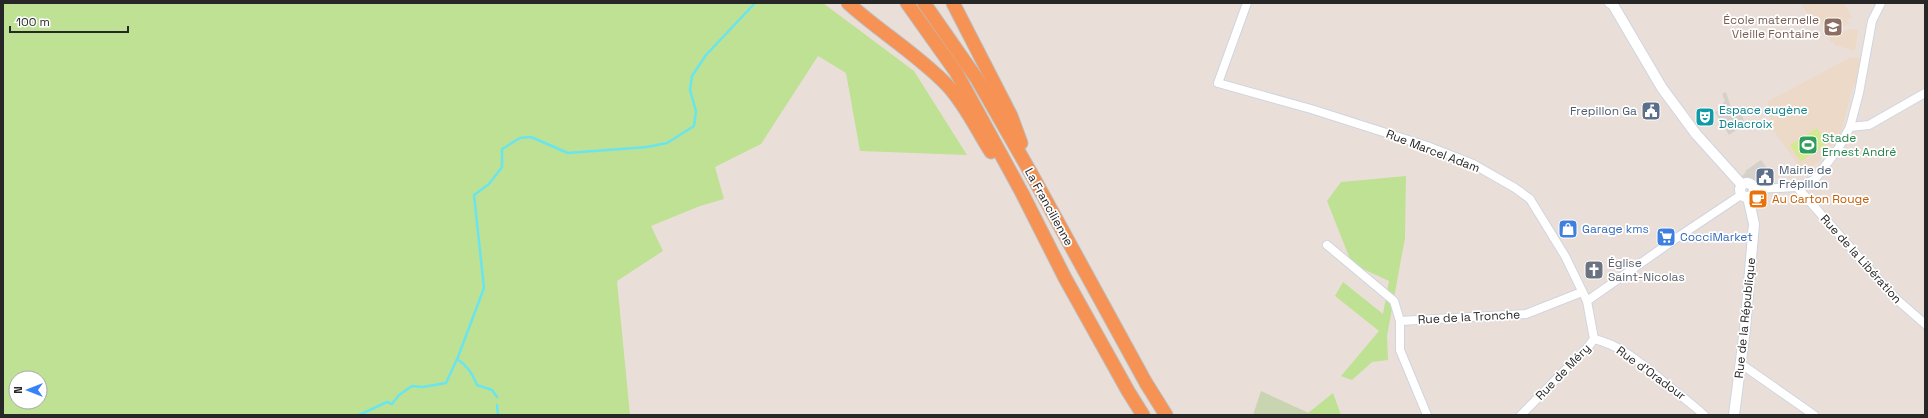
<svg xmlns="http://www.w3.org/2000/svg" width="1928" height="418" font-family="'Space Grotesk',sans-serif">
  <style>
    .education { fill: #ecd9c7 }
    .green { fill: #bee194; fill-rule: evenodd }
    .cemetery { fill: #c9d4b0 }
    .pitch { fill: #d5e990 }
    .plaza { fill: #d6d0cb }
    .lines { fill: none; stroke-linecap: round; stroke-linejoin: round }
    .stream { stroke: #6ae5ed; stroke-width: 2.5 }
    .minor-casing { stroke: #ced5e1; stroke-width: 10 }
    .tertiary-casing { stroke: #ced5e1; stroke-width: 12 }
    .trunk-casing { stroke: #bebebe; stroke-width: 15 }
    .minor { stroke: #fff; stroke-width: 8 }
    .tertiary { stroke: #fff; stroke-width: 10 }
    .trunk { stroke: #f69254; stroke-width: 13 }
    .labels { text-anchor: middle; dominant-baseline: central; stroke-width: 3.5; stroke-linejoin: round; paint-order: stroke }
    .education-label { font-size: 12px; fill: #785e54; stroke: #fff; text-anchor: end }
    .culture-label { font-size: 12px; fill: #0d838f; stroke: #fff; text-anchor: start }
    .service-label { font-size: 12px; fill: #4e5e75; stroke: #fff; text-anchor: end }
    .leisure-label { font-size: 12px; fill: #27864d; stroke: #fff; text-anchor: start }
    .street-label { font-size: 12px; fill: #272727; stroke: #fff }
    .food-label { font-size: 12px; fill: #c56008; stroke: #fff; text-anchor: start }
    .shop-label { font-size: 12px; fill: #366cbe; stroke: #fff; text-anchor: start }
    .worship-label { font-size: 12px; fill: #5b616d; stroke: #fff; text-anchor: start }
  </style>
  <rect width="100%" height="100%" fill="#eadfd8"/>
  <g class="education">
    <polygon points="1801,3 1844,3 1852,17 1847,20 1848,23 1840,29 1842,32 1849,29 1858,30 1855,51 1835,45 1833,42 1831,42 1818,17 1811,20"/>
    <polygon points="1851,57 1859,58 1860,61 1856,84 1853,86 1841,132 1820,161 1803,172 1770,125 1770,111 1767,102"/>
  </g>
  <g class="green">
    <path d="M3,3H823L914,71L967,155L860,151L846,73L818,56L761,144L715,167L724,199L700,206L651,226L663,251L617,281L630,415H3ZM16,378H40V402H16Z"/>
    <polygon points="1406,176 1405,238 1387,336 1388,360 1372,362 1352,380 1341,376 1379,331 1335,296 1343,282 1383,314 1389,281 1352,264 1327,201 1341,182"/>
    <polygon points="1333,393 1341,415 1313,415 1308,413"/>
  </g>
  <polygon class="cemetery" points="1261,391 1313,415 1253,415"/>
  <polygon class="pitch" points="1817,128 1826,144 1801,161 1790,145"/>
  <g class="plaza">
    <polygon points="1726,92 1734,116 1741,112 1745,124 1729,135 1715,112 1722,109 1721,106 1725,101 1722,94"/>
    <polygon points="1761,160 1767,168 1761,172 1769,183 1769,187 1740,178 1746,172 1745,171"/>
  </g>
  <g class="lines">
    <g class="stream">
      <path d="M457,359C468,366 473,374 477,385L492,390L497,397"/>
      <polyline points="497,405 498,415"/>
      <polyline points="359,415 387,402 392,404 399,395 412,386 423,387 446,383 458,357 484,288 474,195 489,184 502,167 502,149 520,138 531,137 568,153 647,147 667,143 694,126 696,111 690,90 692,76 706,55 755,3"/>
    </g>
    <g class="minor-casing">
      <g id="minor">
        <polyline points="1247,3 1218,83 1311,109 1427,146 1473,164 1515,188 1530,199 1565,256 1587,301 1594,339 1588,347 1521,415"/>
        <polyline points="1850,127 1869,125 1925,93"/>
        <polyline points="1797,187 1894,297 1925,324"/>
        <polyline points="1754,189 1797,187 1805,184 1815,179 1838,149 1850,127 1859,93 1872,21 1881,3"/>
        <polyline points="1327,245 1394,301 1400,321 1400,350 1427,415"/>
        <polyline points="1587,301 1678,237 1741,195"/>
        <polyline points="1400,321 1526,314 1582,292"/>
        <path d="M1594,339C1621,345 1643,365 1664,382C1677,393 1691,403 1704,415"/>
        <polyline points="1741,364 1814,415"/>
      </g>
    </g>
    <g class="tertiary-casing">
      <g id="tertiary">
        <polyline points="1610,3 1612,3 1662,88 1696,134 1742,185"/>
        <circle cx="1747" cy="190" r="7"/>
        <polyline points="1734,415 1745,329 1754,224 1748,197"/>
      </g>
    </g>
    <g class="trunk-casing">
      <g id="trunk">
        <path d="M848,3C880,32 917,54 947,85C965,104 977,130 991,152"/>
        <polyline points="907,3 956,72 1022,193 1065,278 1128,391 1143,415"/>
        <polyline points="924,3 977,79 1032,175 1146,383 1166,415"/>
        <polyline points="953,3 1011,116 1021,143"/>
      </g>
    </g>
    <use href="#minor" class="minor"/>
    <use href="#tertiary" class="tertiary"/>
    <use href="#trunk" class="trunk"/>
  </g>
  <defs>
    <g id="school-square" transform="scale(1)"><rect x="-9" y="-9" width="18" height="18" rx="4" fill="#8d6e63" stroke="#fff"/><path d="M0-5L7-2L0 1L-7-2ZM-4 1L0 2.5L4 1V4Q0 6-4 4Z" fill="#fff"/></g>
    <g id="civic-square" transform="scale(1)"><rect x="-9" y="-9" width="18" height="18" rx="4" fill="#5c6f8a" stroke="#fff"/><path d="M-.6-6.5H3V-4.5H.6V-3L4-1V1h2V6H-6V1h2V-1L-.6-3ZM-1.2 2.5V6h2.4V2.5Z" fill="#fff"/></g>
    <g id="theatre-square" transform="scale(1)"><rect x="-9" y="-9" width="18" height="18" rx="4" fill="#0f9aa8" stroke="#fff"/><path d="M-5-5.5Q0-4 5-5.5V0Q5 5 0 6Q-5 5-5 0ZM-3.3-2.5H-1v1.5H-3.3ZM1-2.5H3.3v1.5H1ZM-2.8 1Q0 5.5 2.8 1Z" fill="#fff"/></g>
    <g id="stadium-square" transform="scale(1)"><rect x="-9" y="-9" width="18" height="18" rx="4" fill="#2e9e5b" stroke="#fff"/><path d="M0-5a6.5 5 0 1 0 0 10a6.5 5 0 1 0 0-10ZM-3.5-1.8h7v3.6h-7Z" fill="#fff"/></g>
    <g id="cafe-square" transform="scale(1)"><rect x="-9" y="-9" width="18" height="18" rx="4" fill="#e8710a" stroke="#fff"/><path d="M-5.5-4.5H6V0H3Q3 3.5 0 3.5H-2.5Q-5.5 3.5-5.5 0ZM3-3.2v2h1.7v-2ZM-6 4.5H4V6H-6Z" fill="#fff"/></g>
    <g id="shop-square" transform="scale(1)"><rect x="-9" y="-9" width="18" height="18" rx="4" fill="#3f7fe0" stroke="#fff"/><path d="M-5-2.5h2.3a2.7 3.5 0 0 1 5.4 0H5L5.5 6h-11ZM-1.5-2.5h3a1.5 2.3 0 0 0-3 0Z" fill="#fff"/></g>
    <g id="supermarket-square" transform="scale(1)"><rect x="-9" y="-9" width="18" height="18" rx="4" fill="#3f7fe0" stroke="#fff"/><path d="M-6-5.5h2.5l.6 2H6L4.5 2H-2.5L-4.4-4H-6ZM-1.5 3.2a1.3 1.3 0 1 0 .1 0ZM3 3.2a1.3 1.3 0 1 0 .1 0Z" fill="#fff"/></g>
    <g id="church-square" transform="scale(1)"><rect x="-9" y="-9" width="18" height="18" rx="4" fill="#6b7280" stroke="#fff"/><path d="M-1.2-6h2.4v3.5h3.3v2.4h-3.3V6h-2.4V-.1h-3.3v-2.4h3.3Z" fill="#fff"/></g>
  </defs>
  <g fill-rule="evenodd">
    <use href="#school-square" x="1833" y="27"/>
    <use href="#civic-square" x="1651" y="111"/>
    <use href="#theatre-square" x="1705" y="117"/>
    <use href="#stadium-square" x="1808" y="145"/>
    <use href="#civic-square" x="1765" y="177"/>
    <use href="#cafe-square" x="1758" y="199"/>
    <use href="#shop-square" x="1568" y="229"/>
    <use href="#supermarket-square" x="1666" y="237"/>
    <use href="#church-square" x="1594" y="270"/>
  </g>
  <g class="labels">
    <g class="education-label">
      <text x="1819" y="20">École maternelle<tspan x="1819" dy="14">Vieille Fontaine</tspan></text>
    </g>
    <g class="culture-label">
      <text x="1719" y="110">Espace eugène<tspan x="1719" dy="14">Delacroix</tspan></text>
    </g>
    <g class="service-label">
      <text x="1637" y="111">Frepillon Ga</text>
      <text x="1779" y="170" text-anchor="start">Mairie de<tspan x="1779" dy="14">Frépillon</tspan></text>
    </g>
    <g class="leisure-label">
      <text x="1822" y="138">Stade<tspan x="1822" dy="14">Ernest André</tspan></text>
    </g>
    <g class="street-label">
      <text transform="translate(1433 151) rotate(21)">Rue Marcel Adam</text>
      <text transform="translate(1049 207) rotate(61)">La Francilienne</text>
      <text transform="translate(1861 259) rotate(48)">Rue de la Libération</text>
      <text transform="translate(1469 317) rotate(-3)">Rue de la Tronche</text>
      <text transform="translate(1745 318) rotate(-84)">Rue de la République</text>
      <text transform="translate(1563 372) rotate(-46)">Rue de Méry</text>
      <text transform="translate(1651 373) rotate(36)">Rue d'Oradour</text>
    </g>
    <g class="food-label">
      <text x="1772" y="199">Au Carton Rouge</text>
    </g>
    <g class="shop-label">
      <text x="1582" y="229">Garage kms</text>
      <text x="1680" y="237">CocciMarket</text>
    </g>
    <g class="worship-label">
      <text x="1608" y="263">Église<tspan x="1608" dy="14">Saint-Nicolas</tspan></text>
    </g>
  </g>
  <rect width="1928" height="418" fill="none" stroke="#272727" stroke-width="8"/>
  <g transform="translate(28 390) rotate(270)"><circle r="19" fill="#ffffff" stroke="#a9a9a9"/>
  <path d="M0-3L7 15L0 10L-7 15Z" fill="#3782f8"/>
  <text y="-6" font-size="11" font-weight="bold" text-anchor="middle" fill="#272727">N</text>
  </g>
  <path d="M10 26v6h118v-6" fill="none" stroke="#272727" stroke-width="2"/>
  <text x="16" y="26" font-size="12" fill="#272727" stroke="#ffffff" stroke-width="3" paint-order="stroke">100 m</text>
</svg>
